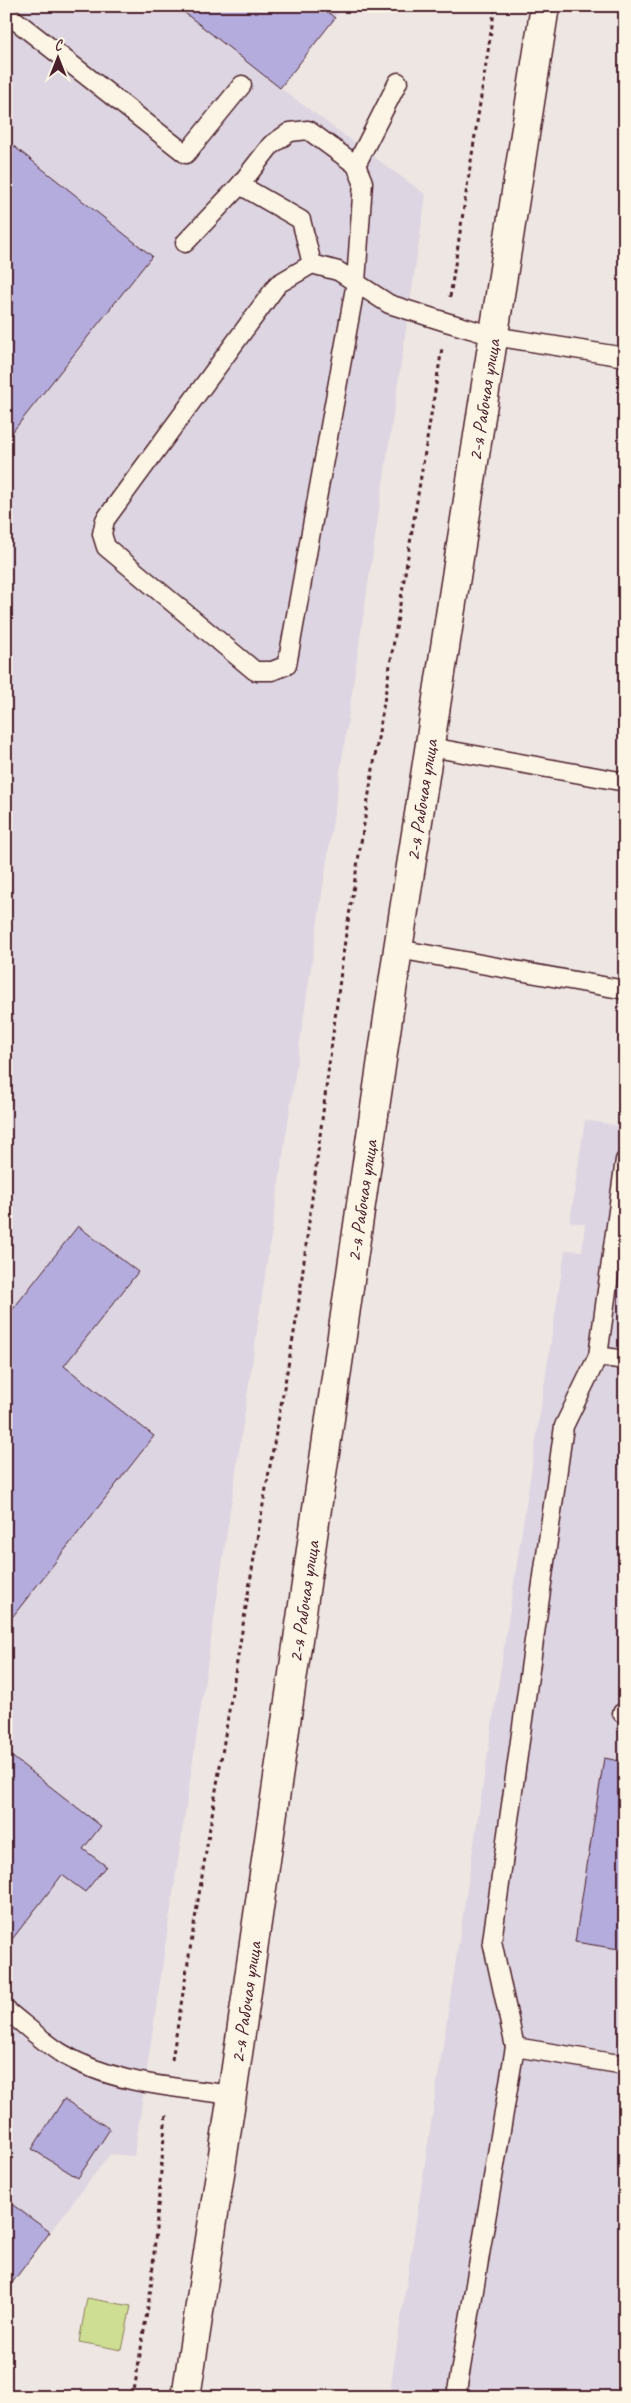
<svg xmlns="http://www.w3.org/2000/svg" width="631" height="2403" font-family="Caveat,sans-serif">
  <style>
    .built { fill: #ddd5e1 }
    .green { fill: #cede92; stroke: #8c7e5e }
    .building { fill: #b4acdd; stroke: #4a1f2b }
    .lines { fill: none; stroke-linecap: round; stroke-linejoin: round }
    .service-casing { stroke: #4a1f2b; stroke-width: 21 }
    .secondary-casing { stroke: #4a1f2b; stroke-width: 31 }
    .path { stroke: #4a1f2b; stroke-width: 3; stroke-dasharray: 4 4; stroke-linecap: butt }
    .service { stroke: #fcf5e5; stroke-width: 18 }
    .secondary { stroke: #fcf5e5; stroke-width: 28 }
    .labels { text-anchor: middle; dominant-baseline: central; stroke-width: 5; stroke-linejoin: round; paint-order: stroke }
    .street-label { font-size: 20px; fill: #4a1f2b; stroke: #fcf5e5 }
  </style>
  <rect width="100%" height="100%" fill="#eee6e3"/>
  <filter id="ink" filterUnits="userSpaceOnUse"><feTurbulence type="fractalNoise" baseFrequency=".02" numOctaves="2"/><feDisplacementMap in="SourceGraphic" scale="10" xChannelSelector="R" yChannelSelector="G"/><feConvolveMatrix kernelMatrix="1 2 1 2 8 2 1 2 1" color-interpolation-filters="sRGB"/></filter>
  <g filter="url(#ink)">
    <g class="built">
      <polygon points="6,6 343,6 280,88 426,195 134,2156 110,2154 50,2232 6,2200"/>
      <polygon points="585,1120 625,1127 625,2397 389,2397 565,1250 582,1251 585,1224 570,1222"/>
    </g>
    <polygon class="green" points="87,2298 131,2306 122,2350 79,2342"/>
    <g class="building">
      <polygon points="176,6 320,6 335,18 280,88"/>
      <polygon points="6,140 152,256 6,440"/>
      <polygon points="78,1226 138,1272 64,1366 154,1436 6,1625 6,1318"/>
      <polygon points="6,1752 101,1826 83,1849 106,1866 85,1892 62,1875 6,1947"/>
      <polygon points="604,1758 625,1762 625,1950 575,1942"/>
      <polygon points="64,2099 110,2129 78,2178 32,2149"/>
      <polygon points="6,2200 50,2232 6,2291"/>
    </g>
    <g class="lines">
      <g class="service-casing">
        <g id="service">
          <polyline points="6,13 186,154 242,85"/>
          <polyline points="356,165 398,82"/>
          <polyline points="240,185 301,220 312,264"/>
          <polyline points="185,243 240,185 271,145 290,132 308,130 356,165 363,182 356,282 287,665 272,671 255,671 106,547 102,534 105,520 278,284 312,264 338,271 389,304 446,322 494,336 625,357"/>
          <polyline points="430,747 625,782"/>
          <polyline points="398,949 625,990"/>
          <polyline points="598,1356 625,1360"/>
          <polyline points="622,1713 625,1714"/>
          <path d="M6,2010C24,2024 42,2041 61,2053C112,2084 174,2087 232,2095"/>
          <polyline points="515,2047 625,2065"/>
          <polyline points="456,2397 515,2047 492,1941 564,1426 598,1356 625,1160"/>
        </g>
      </g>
      <g class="secondary-casing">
        <g id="secondary">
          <path id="s1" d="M186,2397L232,2095L398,949L545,6"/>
        </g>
      </g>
      <g class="path">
        <polyline points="450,297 495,6"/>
        <polyline points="172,2060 259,1527 297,1316 345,940 442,348"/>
        <polyline points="133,2397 151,2288 166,2113"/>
      </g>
      <use href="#service" class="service"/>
      <use href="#secondary" class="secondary"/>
    </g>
  </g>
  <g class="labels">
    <g class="street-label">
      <text stroke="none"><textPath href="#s1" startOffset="2019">2-я Рабочая улица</textPath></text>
      <text stroke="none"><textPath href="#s1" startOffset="1614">2-я Рабочая улица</textPath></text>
      <text stroke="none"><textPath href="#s1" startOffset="1209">2-я Рабочая улица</textPath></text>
      <text stroke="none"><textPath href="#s1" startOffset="804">2-я Рабочая улица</textPath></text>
      <text stroke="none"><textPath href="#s1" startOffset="399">2-я Рабочая улица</textPath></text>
    </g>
  </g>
  <rect width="631" height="2403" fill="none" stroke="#fcf5e5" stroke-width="25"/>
  <rect x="12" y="12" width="606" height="2378" fill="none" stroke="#4a1f2b" stroke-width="2" filter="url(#ink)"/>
  <g transform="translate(58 58)" stroke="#fcf5e5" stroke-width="4" paint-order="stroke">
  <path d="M0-4L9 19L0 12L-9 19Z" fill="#4a1f2b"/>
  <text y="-8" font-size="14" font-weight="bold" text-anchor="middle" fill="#4a1f2b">С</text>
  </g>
</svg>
